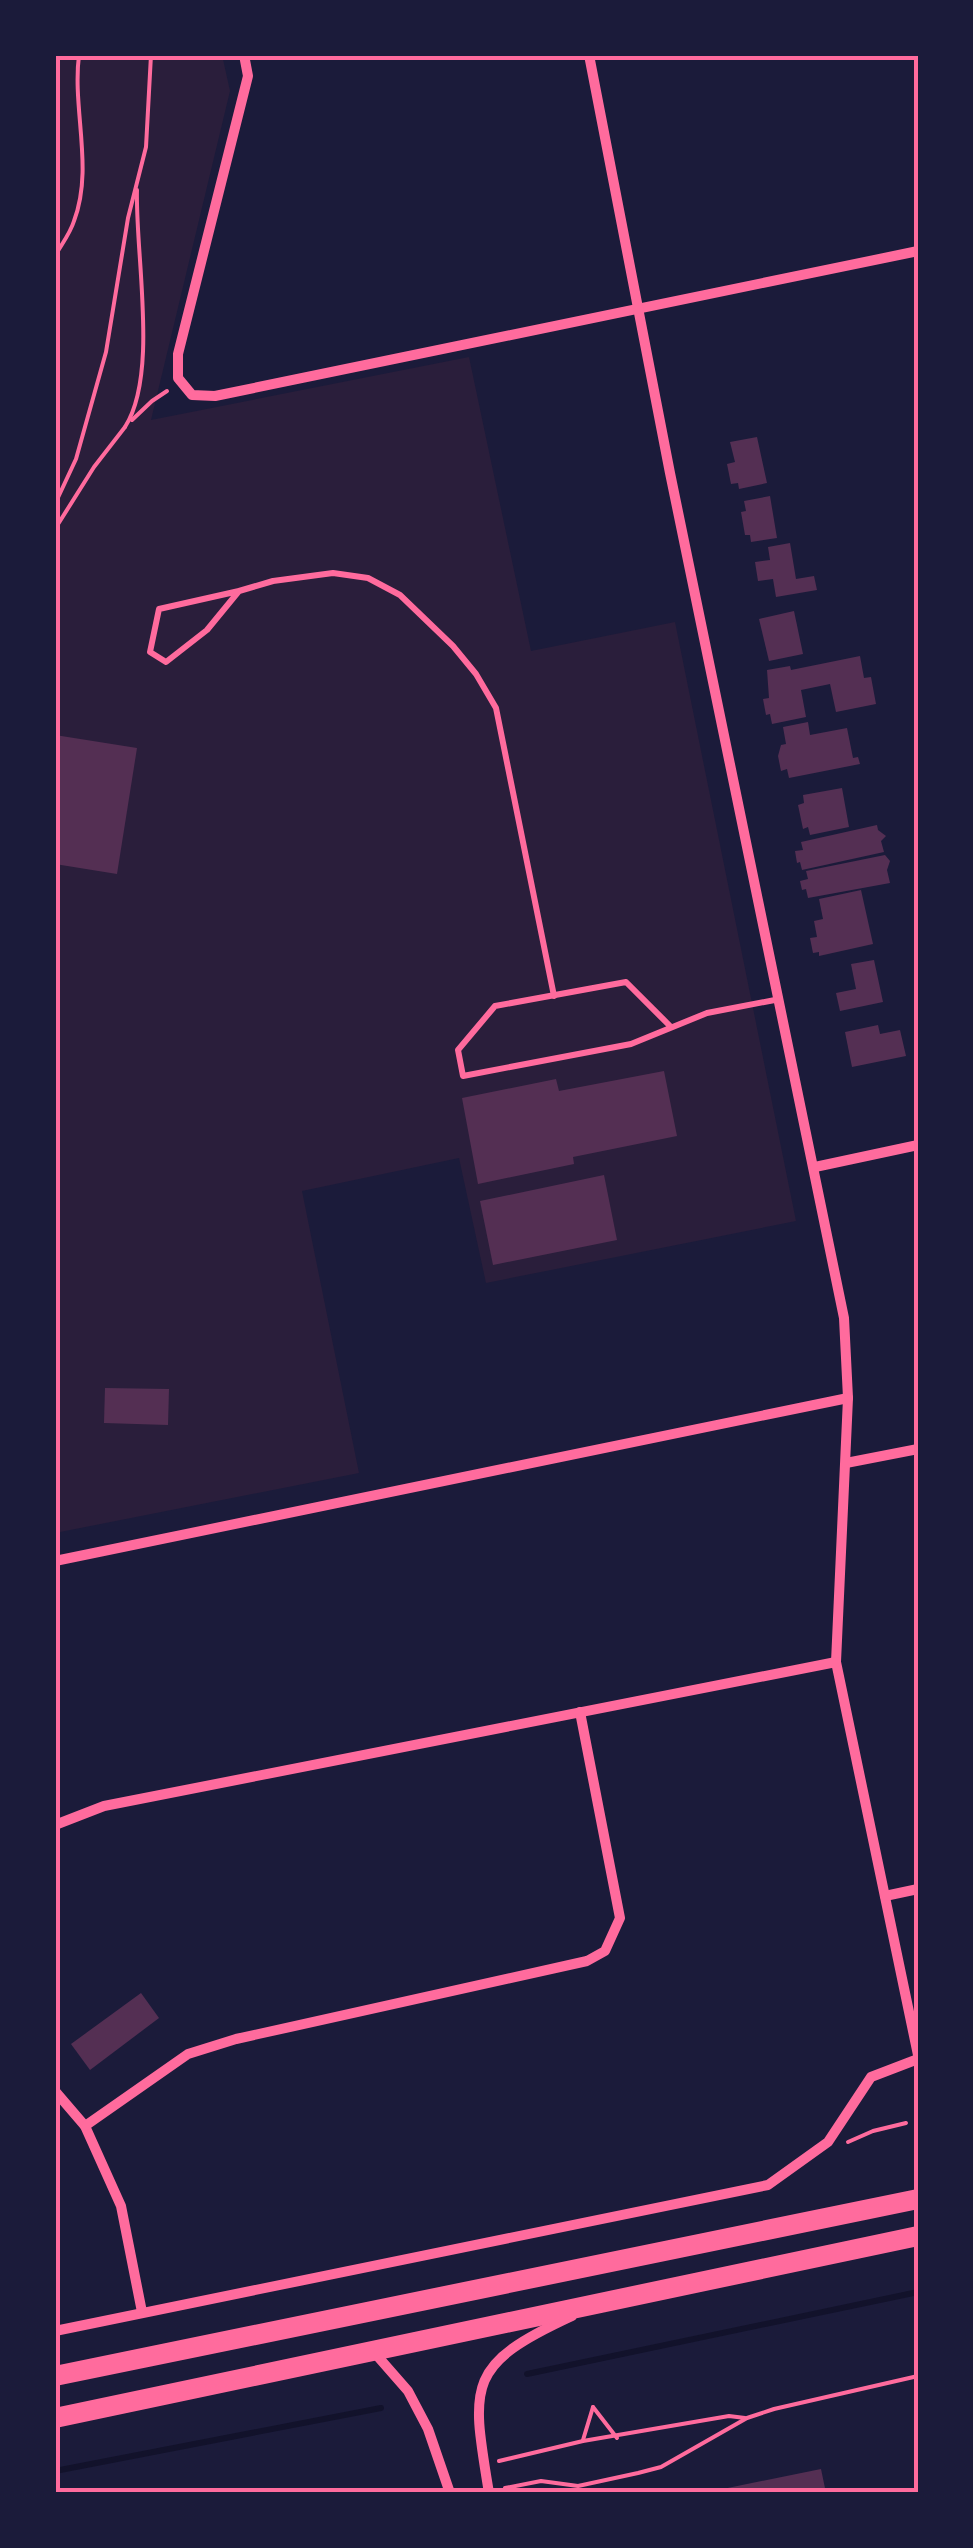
<svg xmlns="http://www.w3.org/2000/svg" width="973" height="2548" font-family="'Nunito Sans',sans-serif">
  <style>
    .green { fill: #2a1e3b }
    .lines { fill: none; stroke-linecap: round; stroke-linejoin: round }
    .stream { stroke: #12122b; stroke-width: 6 }
    .building { fill: #542f53 }
    .path { stroke: #ff6b9d; stroke-width: 4 }
    .service { stroke: #ff6b9d; stroke-width: 6 }
    .minor { stroke: #ff6b9d; stroke-width: 10 }
    .primary { stroke: #ff6b9d; stroke-width: 20 }
    .neatline { fill: none; stroke: #ff6b9d; stroke-width: 4 }
  </style>
  <rect width="100%" height="100%" fill="#1b1b3a"/>
  <polygon class="green" points="55,55 222,55 230,91 151,420 469,357 531,651 675,622 796,1221 486,1283 459,1158 302,1191 359,1473 55,1533"/>
  <g class="lines">
    <g class="stream">
      <polyline points="527,2374 918,2292"/>
      <polyline points="55,2471 381,2408"/>
    </g>
  </g>
  <g class="building">
    <polygon points="757,437 767,483 739,489 738,483 731,484 727,464 735,462 730,442"/>
    <polygon points="770,496 777,538 751,542 750,535 745,535 741,512 746,511 744,501"/>
    <polygon points="790,543 796,579 814,576 817,590 776,597 773,579 758,581 755,562 770,560 768,547"/>
    <polygon points="794,611 803,654 769,661 759,619"/>
    <polygon points="860,656 864,678 871,677 876,704 836,712 830,684 801,690 806,717 772,724 770,714 766,715 763,699 769,698 767,670 790,666 791,670"/>
    <polygon points="808,722 810,735 847,728 853,758 858,757 860,764 789,778 787,769 781,771 778,756 781,745 786,744 783,727"/>
    <polygon points="55,735 137,748 117,874 55,864"/>
    <polygon points="842,788 849,827 810,835 808,827 803,829 798,805 804,803 803,795"/>
    <polygon points="877,825 878,830 886,836 881,841 884,852 802,870 800,862 797,863 795,851 803,850 801,842"/>
    <polygon points="885,855 890,861 887,870 890,883 808,898 806,889 802,890 800,881 808,879 806,871"/>
    <polygon points="861,890 873,944 819,956 819,952 813,953 810,938 817,937 814,921 823,919 819,899"/>
    <polygon points="874,960 883,1002 840,1011 836,993 856,989 851,964"/>
    <polygon points="878,1025 880,1034 900,1030 906,1056 852,1067 845,1032"/>
    <polygon points="664,1071 677,1136 573,1157 574,1164 478,1184 462,1098 556,1079 559,1091"/>
    <polygon points="604,1175 617,1240 493,1265 480,1201"/>
    <polygon points="105,1388 169,1389 168,1425 104,1423"/>
    <polygon points="141,1993 159,2018 90,2070 71,2044"/>
    <polygon points="821,2469 826,2493 713,2493 713,2491"/>
  </g>
  <g class="lines">
    <g class="path">
      <path d="M55,256C61,245 70,234 74,221C94,168 72,110 79,55"/>
      <polyline points="132,420 152,401 167,391"/>
      <path d="M125,427C159,374 135,254 137,190"/>
      <polyline points="55,504 76,459 106,352 128,218 146,147 151,55"/>
      <polyline points="55,529 94,467 125,427"/>
      <polyline points="848,2142 873,2131 906,2123"/>
      <polyline points="593,2407 617,2438"/>
      <polyline points="583,2440 593,2407"/>
      <polyline points="499,2461 583,2441 729,2416 745,2418"/>
      <polyline points="505,2488 541,2481 578,2486 638,2473 661,2467 747,2418 774,2409 918,2376"/>
    </g>
    <g class="service">
      <polyline points="239,591 159,609 150,652 166,662 207,630 239,591 273,581 333,573 368,578 400,595 453,646 476,674 496,708 554,996"/>
      <polyline points="671,1027 626,982 495,1006 458,1050 463,1076 631,1044 707,1013 780,999"/>
    </g>
    <g class="minor">
      <polyline points="244,55 248,76 178,354 178,378 192,395 215,396 918,251"/>
      <polyline points="589,55 670,473 844,1318 848,1398 836,1662 918,2055"/>
      <polyline points="815,1167 918,1145"/>
      <polyline points="846,1463 918,1449"/>
      <polyline points="55,1561 848,1398"/>
      <polyline points="55,1825 104,1806 836,1662"/>
      <polyline points="885,1896 918,1889"/>
      <polyline points="55,2091 85,2126 121,2206 142,2312"/>
      <polyline points="85,2126 188,2054 236,2039 587,1961 605,1951 620,1918 580,1712"/>
      <polyline points="55,2331 768,2185 828,2142 871,2077 918,2059"/>
      <polyline points="373,2351 408,2391 428,2429 450,2493"/>
      <path d="M489,2493C471,2384 466,2365 572,2316"/>
    </g>
    <g class="primary">
      <polyline points="55,2376 918,2199"/>
      <polyline points="55,2418 918,2236"/>
    </g>
  </g>
  <rect width="973" height="2548" fill="none" stroke="#1b1b3a" stroke-width="115"/>
  <rect x="58" y="58" width="858" height="2432" class="neatline"/>
</svg>
